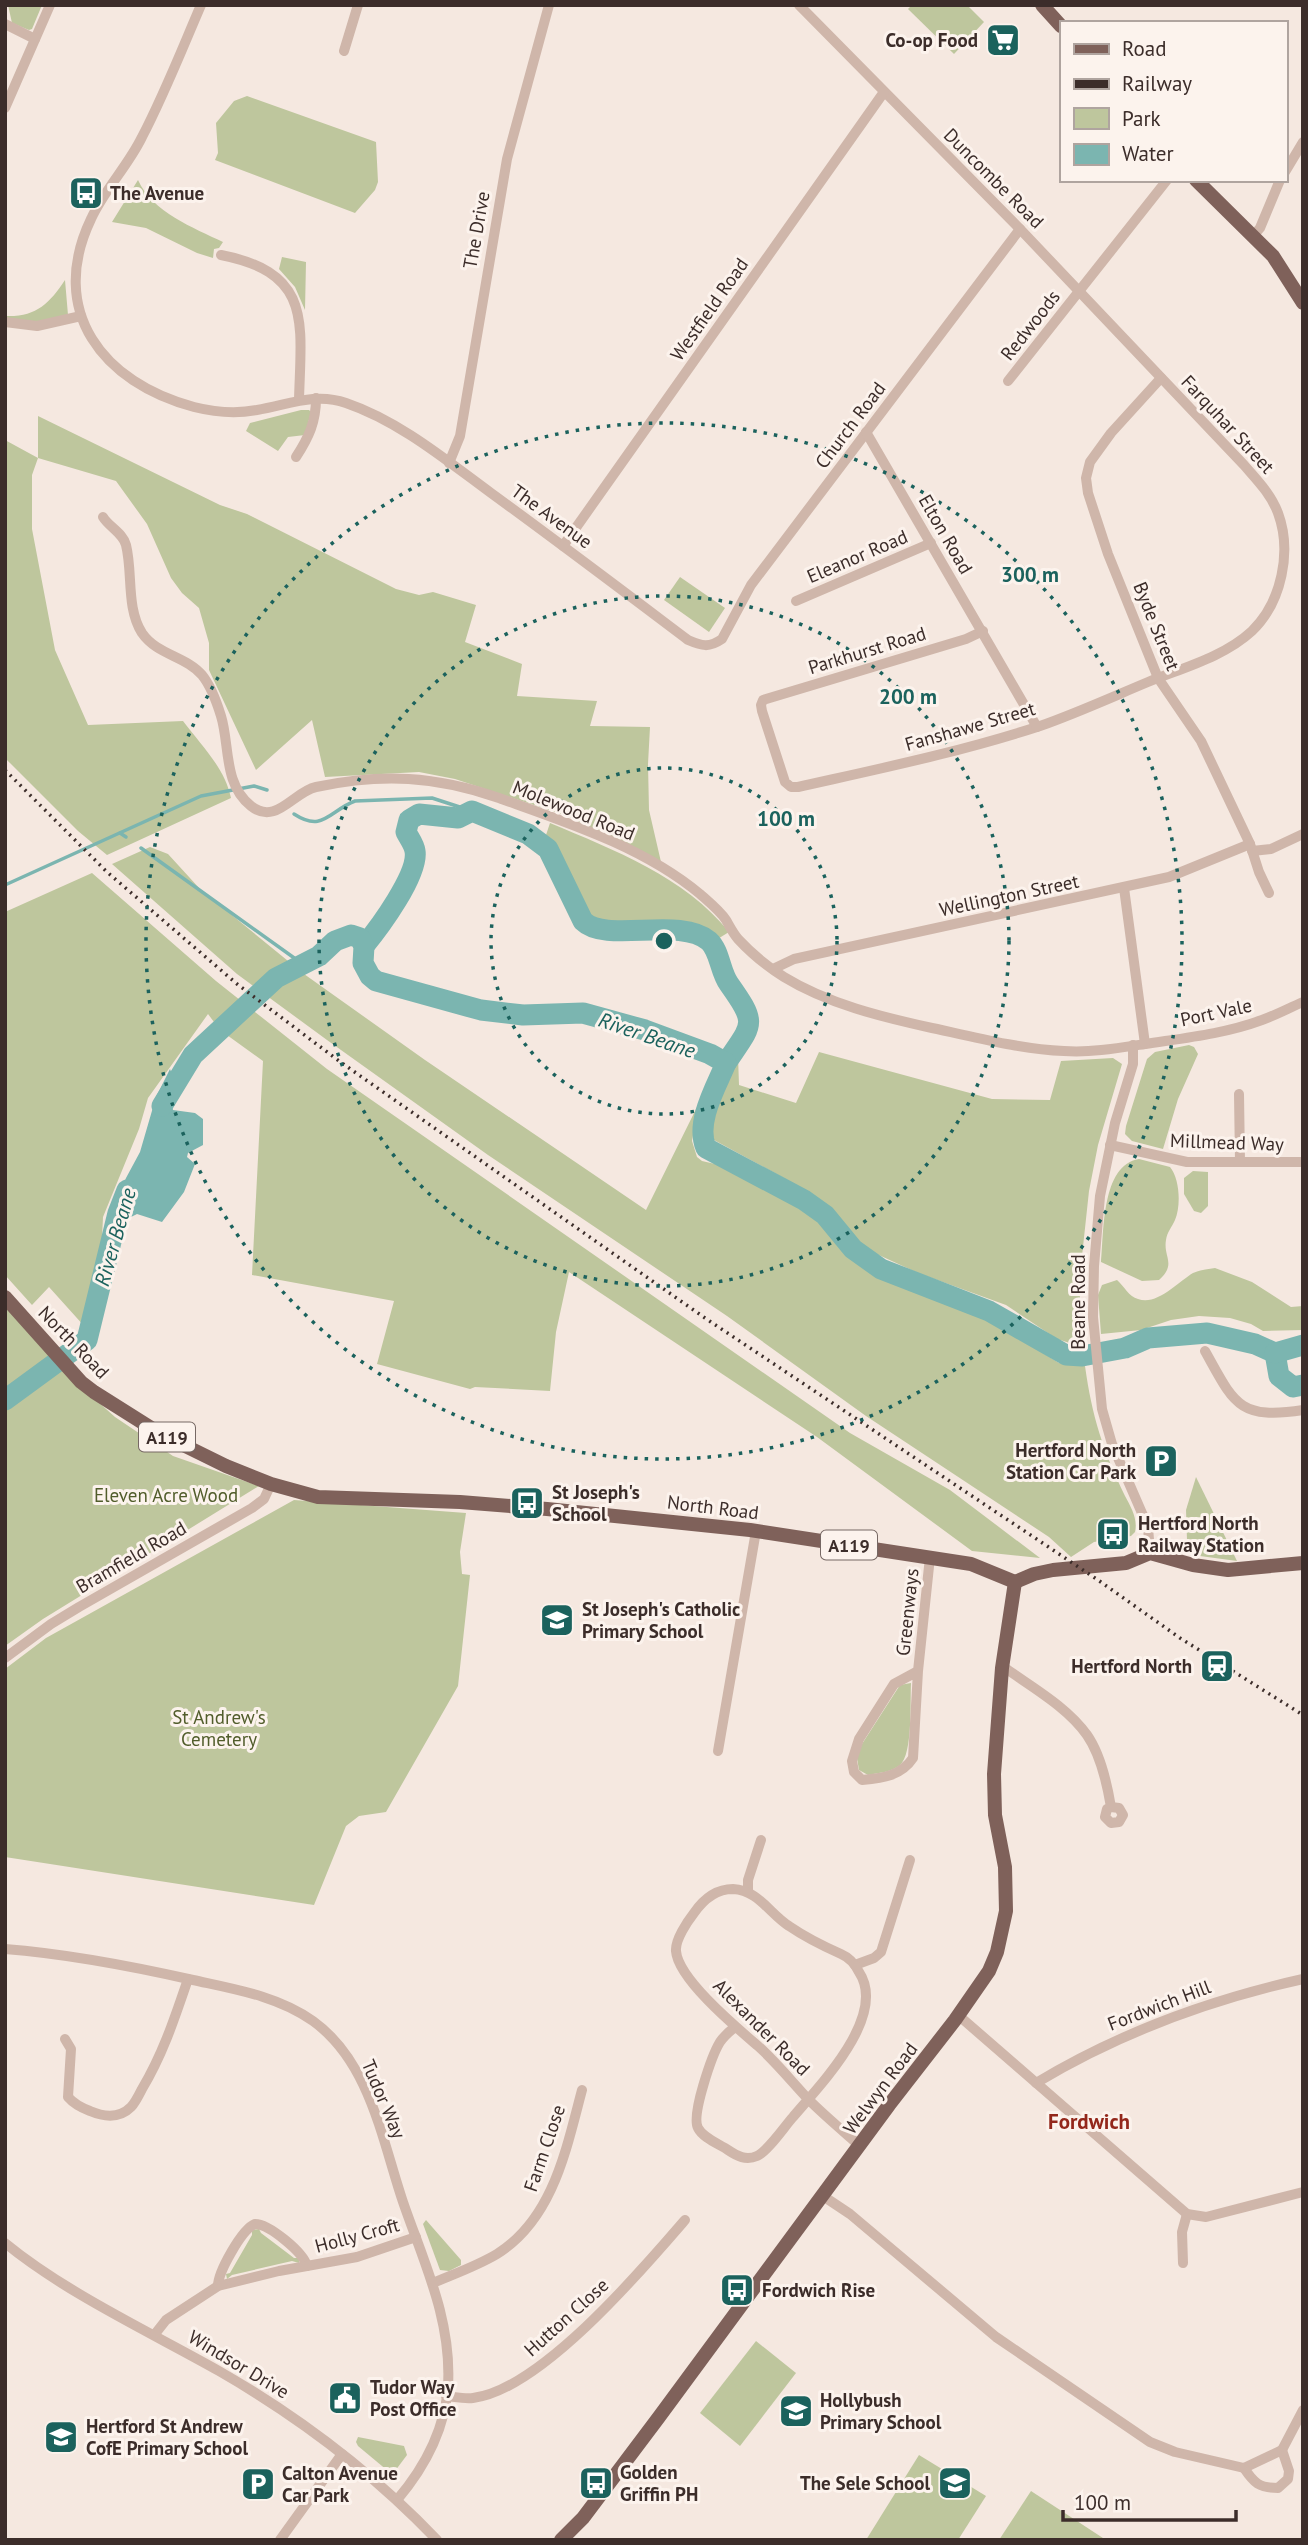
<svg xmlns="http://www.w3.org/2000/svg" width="1308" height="2545" font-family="'PT Sans',sans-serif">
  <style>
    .green { fill: #bec69d }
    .water { fill: #7bb5b0 }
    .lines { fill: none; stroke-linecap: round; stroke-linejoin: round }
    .stream { stroke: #7bb5b0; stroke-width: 3.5 }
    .river { stroke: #7bb5b0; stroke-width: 21 }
    .minor { stroke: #cfb6aa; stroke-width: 10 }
    .major { stroke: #7f615a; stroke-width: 14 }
    .rail { stroke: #3c2d2a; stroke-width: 3.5; stroke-dasharray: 2 5; stroke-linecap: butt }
    .ring { fill: none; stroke: #1b625d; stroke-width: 3.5; stroke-dasharray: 3.5 7 }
    .labels { text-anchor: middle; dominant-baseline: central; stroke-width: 6; stroke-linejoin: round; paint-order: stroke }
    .shield { fill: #fcf3ed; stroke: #766864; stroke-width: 2 }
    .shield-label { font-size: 18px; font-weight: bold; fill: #3c2d2a }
    .poi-label { font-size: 19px; font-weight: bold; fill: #3c2d2a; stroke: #fcf3ed; text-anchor: start }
    .street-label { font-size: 19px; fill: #3c2d2a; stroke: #fcf3ed }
    .park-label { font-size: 19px; fill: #515d2b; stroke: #fcf3ed }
    .water-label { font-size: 21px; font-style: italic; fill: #1b625d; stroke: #fcf3ed }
    .neighbourhood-label { font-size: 21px; font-weight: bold; fill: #93271b; stroke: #fcf3ed }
    .centre { fill: #1b625d; stroke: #fcf3ed; stroke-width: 3.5 }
    .ring-label { font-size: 21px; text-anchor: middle; font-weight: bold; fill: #1b625d; stroke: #fcf3ed; stroke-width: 6; stroke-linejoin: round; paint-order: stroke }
  </style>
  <rect width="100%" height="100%" fill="#f5e8e0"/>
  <g class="green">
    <polygon points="8,5 42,5 32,29 29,30 12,23"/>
    <polygon points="912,5 967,5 984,22 954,54 908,9"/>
    <polygon points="247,96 376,142 378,182 375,190 355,213 215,160 218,153 216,123 234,101"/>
    <path d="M138,180C152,212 194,228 223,242L219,248L214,249L213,258L197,253L146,228L112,222Z"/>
    <polygon points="282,257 306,262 305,310 295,287 279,269"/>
    <path d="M65,280L68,315L36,322L6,318V316C36,317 49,304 65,280Z"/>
    <polygon points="301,410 309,410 311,412 305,435 288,437 278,451 246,431 250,423"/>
    <path d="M38,416L220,505L247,514L396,589L419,595L433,592L476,605L465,642L522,664L517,696L597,701L590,726L650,727L648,764L649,810L661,862L567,816L455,779L419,772L325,777L312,720L256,770L209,670V643L199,608L182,593L171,578L147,524L116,481L38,458L32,475V529L55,650L88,725L183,721C201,745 225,768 231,798L107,855L78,831L5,758V440L38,458Z"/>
    <polygon points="680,577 725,608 709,632 664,600"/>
    <path d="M550,823C614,850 685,877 729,932L716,940C692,916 631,923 598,924C582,917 582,900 576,886C569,871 559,847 545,838Z"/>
    <path d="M150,847L168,854L200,889L304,974L425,1060L646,1210L698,1105L692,1141L697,1157L702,1161L728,1167L775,1189L805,1208L817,1218L849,1255L881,1276L956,1302L1006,1330L1059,1363L1085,1366C1092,1417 1103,1450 1125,1496C1131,1507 1138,1519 1135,1532L1131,1536L1094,1542L1071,1557L1049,1537L866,1416L727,1316L488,1155L327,1040L237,974L112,864Z"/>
    <polygon points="92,873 216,981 327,1069 850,1433 950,1490 1040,1558 972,1551 817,1437 569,1272 556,1332 550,1391 475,1387 470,1389 377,1364 394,1301 252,1275 263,1061 220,1030 208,1014 148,1098 139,1129 103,1217 102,1238 85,1327 49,1287 32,1305 5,1275 5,912"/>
    <polygon points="1189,1045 1194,1047 1198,1054 1178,1099 1163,1149 1132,1141 1125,1134 1126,1126 1147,1059 1155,1052"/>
    <path d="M819,1052L992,1099L1050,1100L1061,1061L1113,1058L1122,1064L1098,1145L1089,1191L1079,1284L1083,1344H1073L1057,1339L1006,1305L918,1273L857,1245L821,1204L782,1177L714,1140C706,1118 727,1075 738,1056L739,1085L796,1103Z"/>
    <path d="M1139,1159L1170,1167C1180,1179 1181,1206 1175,1220C1172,1227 1167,1232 1166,1240C1163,1257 1177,1264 1159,1280L1142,1281L1101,1262C1104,1233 1101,1165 1139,1159Z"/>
    <polygon points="1193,1171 1208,1172 1208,1206 1201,1213 1194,1211 1184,1194 1184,1178"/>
    <path d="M1215,1268L1252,1282L1291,1307L1303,1306V1330L1263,1331L1251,1324L1230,1318L1199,1316L1171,1320L1141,1330L1101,1334L1098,1295L1102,1285L1117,1280C1124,1286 1129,1297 1138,1299C1157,1306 1178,1282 1193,1273C1200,1270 1208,1269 1215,1268Z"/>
    <polygon points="5,1306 68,1375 115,1417 173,1456 259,1486 43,1619 5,1646 5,1407 32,1387 23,1387 20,1384 5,1392"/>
    <polygon points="1196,1477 1237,1561 1200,1556 1187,1540 1186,1510"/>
    <polygon points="294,1500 466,1513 460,1552 462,1574 470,1575 458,1686 386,1812 359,1816 346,1826 314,1905 5,1857 5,1669 46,1638"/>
    <path d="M911,1683C910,1701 913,1754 900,1765C892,1772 878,1773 868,1775L859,1770L857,1758L862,1744L900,1685Z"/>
    <polygon points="426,2220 461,2260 461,2265 449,2271 440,2270 423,2224"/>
    <polygon points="259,2229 261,2233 294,2258 299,2258 299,2263 292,2261 232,2275 227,2279 226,2274 230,2273 252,2235 252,2230"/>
    <polygon points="756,2341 796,2373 740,2446 700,2413"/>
    <polygon points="358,2437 404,2446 407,2455 395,2471 388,2471 358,2446 356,2442"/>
    <polygon points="919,2455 986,2496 958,2540 866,2540"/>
    <polygon points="1031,2491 1106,2540 999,2540"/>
  </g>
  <polygon class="water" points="170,1069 177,1087 170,1099 173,1110 195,1113 203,1119 203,1145 188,1153 187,1157 195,1164 184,1192 162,1222 137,1214 123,1221 111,1213 126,1178 140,1152 156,1097"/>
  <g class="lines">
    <g class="stream">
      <path d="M294,814C323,833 329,811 355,801L432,798L472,811"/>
      <polyline points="120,833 126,837"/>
      <polyline points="141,848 304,965"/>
      <polyline points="5,885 201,796 254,786 267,790"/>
    </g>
    <g class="river">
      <path d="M364,946C379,928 419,874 415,851C414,844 409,838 406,832L409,820L419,814L458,818L472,811L528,834L548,849L583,921C606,944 680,916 709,941C720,951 720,972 729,984C758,1025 753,1023 726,1063"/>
      <path d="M162,1106L193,1055L276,978L319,956L335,941L351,935L360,938L364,946L363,963L370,976L376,981L481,1010L523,1015L583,1013L645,1030L710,1054L726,1063C716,1087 695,1122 706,1148L804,1200L825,1215L853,1249L881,1269L989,1311L1066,1355L1082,1356L1125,1348L1148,1338L1207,1333L1255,1344L1275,1353"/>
      <polyline points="1275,1353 1279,1376 1293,1387 1303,1385"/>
      <polyline points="1275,1353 1303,1345"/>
      <polyline points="5,1400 87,1340 118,1213 127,1190"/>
    </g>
    <g class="minor">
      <path d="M201,5C182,49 164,95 142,137C128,166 104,190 91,219C47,311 103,383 194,407C214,412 236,414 257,410C288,405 315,392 346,403C399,421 446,460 491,493C557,541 623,591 688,640C702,646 709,648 722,639L751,585L1020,229"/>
      <path d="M799,5L1020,229L1244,465C1257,480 1271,494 1278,513C1292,551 1282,602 1252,631C1224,657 1182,668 1148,682C1112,697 1077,713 1040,726C961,752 878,769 798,787H791L785,782L762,711L761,705L763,700L966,639L983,631"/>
      <polyline points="5,24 35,39"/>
      <polyline points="344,51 358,5"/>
      <polyline points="5,108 50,5"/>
      <polyline points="1285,172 1303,142"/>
      <polyline points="1253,236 1260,228 1280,180"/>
      <path d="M221,255C313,273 301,323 299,400"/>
      <polyline points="5,322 37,326 81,316"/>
      <polyline points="1161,378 1111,433 1090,462 1086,478 1088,493 1108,554 1158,678 1201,741 1250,844 1259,872 1269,893"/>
      <polyline points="1008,381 1167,180"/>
      <polyline points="866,432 1037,727"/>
      <path d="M296,457C309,437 316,422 316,398"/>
      <polyline points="449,463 460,436 507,159 549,5"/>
      <path d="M103,517C109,527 123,533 126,545C133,573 126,608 142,633C157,655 186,656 202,675C211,686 217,703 221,716C230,745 223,784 251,806C276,826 293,792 316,787C382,773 436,776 499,798C566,822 644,847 700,894C709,902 720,911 726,920C730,927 733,933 738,939C751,953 768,967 784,977C828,1004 882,1017 932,1028C975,1037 1019,1049 1064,1051C1090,1053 1119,1048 1145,1044C1184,1038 1224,1034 1262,1020C1276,1015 1289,1008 1303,1002"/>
      <polyline points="563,546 884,92"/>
      <polyline points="796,601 931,543"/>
      <polyline points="1252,851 1271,849 1303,834"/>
      <polyline points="1124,888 1145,1044"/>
      <polyline points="773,969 794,959 1169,877 1250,844"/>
      <polyline points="1133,1045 1133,1064 1115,1123 1100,1196 1094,1266 1093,1317 1102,1409 1112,1444 1148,1527 1150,1553"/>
      <polyline points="1239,1094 1240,1162"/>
      <polyline points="1110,1145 1187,1162 1303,1162"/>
      <path d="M1205,1351C1234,1403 1238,1420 1303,1410"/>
      <polyline points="5,1658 51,1624 79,1607 252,1508 264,1499 271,1484"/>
      <path d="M1002,1668L1008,1670C1035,1689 1068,1708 1087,1735C1101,1755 1107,1783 1111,1807L1107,1809L1105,1817L1111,1823L1119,1822L1123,1815L1119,1808L1111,1807"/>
      <path d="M918,1671L894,1684L859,1739L852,1761L854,1772L862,1780C883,1778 901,1776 913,1758L918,1671L930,1557"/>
      <polyline points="718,1751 756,1531"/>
      <polyline points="748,1892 748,1880 761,1840"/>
      <path d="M5,1949C69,1954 131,1966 193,1980C234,1989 278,1996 313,2021C370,2062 382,2140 403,2202C424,2263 452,2320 448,2386C445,2430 425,2467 397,2500"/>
      <polyline points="855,1965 874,1958 881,1952 910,1860"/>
      <polyline points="958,2015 1187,2214 1206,2217 1303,2192"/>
      <path d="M735,2027C730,2031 724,2036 720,2042C712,2055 691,2115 698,2128C703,2138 719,2144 728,2150C737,2156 746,2161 757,2156C768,2151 784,2127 793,2117C820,2085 888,2016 859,1972C855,1964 848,1957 841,1954C823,1946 805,1937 789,1926C770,1914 758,1890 733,1889C716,1889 703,1900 694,1913C687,1922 675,1940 676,1951C678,1979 737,2028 758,2046C776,2062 792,2082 809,2100C825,2116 843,2131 860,2146"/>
      <path d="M65,2039L71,2049L68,2097C74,2104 82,2108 90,2111C104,2117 119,2119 131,2107C135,2103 139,2095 142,2089C163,2054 175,2017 188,1979"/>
      <path d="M1036,2083C1119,2033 1209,2000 1303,1979"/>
      <polyline points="823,2196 850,2214 996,2337 1150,2442 1175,2452 1244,2468 1282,2450 1303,2410"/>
      <path d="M5,2243C66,2293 150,2332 219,2371C299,2417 373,2473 437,2540"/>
      <polyline points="1183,2263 1182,2232 1187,2214"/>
      <path d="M433,2283C454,2274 477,2266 497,2254C553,2219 566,2150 582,2090"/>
      <path d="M218,2286C218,2272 242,2229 255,2224C269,2224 303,2252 307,2266"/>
      <polyline points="155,2334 166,2320 218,2286 279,2271 357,2257 416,2237"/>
      <path d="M446,2396C455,2397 465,2399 473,2398C540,2390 642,2270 685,2220"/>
      <path d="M1244,2468C1254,2483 1259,2488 1278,2488L1288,2479L1289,2471L1282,2450"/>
      <polyline points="280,2540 342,2454"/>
    </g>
    <g class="major">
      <polyline points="1042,5 1061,26"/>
      <polyline points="1196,180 1273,256 1303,303"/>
      <polyline points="5,1297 81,1382 94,1392 159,1433 226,1466 271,1484 318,1497 460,1502 547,1509 750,1530 971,1564 1015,1582"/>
      <polyline points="1015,1582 1034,1574 1053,1570 1126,1563 1150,1553 1193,1565 1228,1570 1303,1563"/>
      <polyline points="561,2540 583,2518 659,2417 889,2105 955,2020 989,1971 997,1952 1006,1911 1005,1867 995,1815 994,1774 1002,1668 1015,1582"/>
    </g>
    <polyline class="rail" points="5,770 107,872 237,984 339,1061 705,1318 1098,1580 1180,1638 1303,1715"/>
  </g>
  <g class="ring">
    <circle cx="664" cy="941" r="173"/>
    <circle cx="664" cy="941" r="345"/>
    <circle cx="664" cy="941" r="518"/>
  </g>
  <defs>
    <g id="supermarket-square" transform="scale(1.75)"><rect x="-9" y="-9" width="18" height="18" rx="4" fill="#1b625d" stroke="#fcf3ed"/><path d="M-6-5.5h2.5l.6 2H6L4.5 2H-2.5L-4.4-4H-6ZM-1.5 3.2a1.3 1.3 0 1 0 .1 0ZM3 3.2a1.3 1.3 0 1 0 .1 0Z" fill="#fff"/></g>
    <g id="bus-square" transform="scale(1.75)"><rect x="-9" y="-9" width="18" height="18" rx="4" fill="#1b625d" stroke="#fcf3ed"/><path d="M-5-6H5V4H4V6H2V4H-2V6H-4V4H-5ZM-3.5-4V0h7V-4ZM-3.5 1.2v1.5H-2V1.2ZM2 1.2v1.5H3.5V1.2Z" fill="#fff"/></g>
    <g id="parking-square" transform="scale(1.75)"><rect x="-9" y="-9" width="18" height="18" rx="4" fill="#1b625d" stroke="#fcf3ed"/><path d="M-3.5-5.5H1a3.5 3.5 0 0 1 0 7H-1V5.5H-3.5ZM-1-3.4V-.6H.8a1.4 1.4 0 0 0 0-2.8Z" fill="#fff"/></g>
    <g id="school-square" transform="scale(1.75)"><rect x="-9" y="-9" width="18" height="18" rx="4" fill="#1b625d" stroke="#fcf3ed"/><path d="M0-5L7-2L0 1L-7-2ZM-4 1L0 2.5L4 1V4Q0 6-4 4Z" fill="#fff"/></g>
    <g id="station-square" transform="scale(1.75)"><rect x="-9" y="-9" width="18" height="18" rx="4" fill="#1b625d" stroke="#fcf3ed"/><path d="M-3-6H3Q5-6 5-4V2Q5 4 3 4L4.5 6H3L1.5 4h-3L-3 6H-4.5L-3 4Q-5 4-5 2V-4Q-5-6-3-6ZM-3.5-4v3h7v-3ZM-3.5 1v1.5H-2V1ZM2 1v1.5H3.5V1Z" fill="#fff"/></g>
    <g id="civic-square" transform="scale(1.75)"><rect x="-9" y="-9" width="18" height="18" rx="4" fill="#1b625d" stroke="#fcf3ed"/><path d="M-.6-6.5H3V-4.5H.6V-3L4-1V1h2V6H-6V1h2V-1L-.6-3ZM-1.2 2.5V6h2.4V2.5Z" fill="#fff"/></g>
  </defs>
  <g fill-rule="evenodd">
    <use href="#supermarket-square" x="1003" y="40"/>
    <use href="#bus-square" x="86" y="193"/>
    <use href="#parking-square" x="1161" y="1461"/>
    <use href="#bus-square" x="527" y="1503"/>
    <use href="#bus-square" x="1113" y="1534"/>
    <use href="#school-square" x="557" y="1620"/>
    <use href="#station-square" x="1217" y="1666"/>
    <use href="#bus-square" x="737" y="2290"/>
    <use href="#civic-square" x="345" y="2398"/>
    <use href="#school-square" x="796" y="2411"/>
    <use href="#school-square" x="61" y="2437"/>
    <use href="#bus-square" x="596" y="2483"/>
    <use href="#school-square" x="955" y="2483"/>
    <use href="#parking-square" x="258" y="2484"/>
  </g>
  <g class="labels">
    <g class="shield">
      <rect x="139" y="1422.5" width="56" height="29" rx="5"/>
      <rect x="821" y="1530.5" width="56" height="29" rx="5"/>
    </g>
    <g class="shield-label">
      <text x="167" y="1437">A119</text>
      <text x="849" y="1545">A119</text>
    </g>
    <g class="poi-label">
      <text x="978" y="40" text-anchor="end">Co-op Food</text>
      <text x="110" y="193">The Avenue</text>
      <text x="1136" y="1450" text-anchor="end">Hertford North<tspan x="1136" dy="22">Station Car Park</tspan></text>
      <text x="552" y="1492">St Joseph's<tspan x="552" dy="22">School</tspan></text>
      <text x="1138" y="1523">Hertford North<tspan x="1138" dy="22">Railway Station</tspan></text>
      <text x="582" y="1609">St Joseph's Catholic<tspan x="582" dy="22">Primary School</tspan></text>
      <text x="1192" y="1666" text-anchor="end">Hertford North</text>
      <text x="762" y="2290">Fordwich Rise</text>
      <text x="370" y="2387">Tudor Way<tspan x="370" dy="22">Post Office</tspan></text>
      <text x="820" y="2400">Hollybush<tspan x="820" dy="22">Primary School</tspan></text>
      <text x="86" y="2426">Hertford St Andrew<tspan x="86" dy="22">CofE Primary School</tspan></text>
      <text x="620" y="2472">Golden<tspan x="620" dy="22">Griffin PH</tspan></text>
      <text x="282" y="2473">Calton Avenue<tspan x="282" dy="22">Car Park</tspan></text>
      <text x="930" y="2483" text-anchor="end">The Sele School</text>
    </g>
    <g class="street-label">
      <text transform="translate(994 178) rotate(45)">Duncombe Road</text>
      <text transform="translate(476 230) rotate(-80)">The Drive</text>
      <text transform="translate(709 309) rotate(-55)">Westfield Road</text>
      <text transform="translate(1030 325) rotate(-52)">Redwoods</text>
      <text transform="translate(1228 424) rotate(47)">Farquhar Street</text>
      <text transform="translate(850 425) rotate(-53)">Church Road</text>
      <text transform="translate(552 516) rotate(36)">The Avenue</text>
      <text transform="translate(946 534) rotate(60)">Elton Road</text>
      <text transform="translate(857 556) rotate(-23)">Eleanor Road</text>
      <text transform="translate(1157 626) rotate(68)">Byde Street</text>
      <text transform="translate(867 650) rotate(-17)">Parkhurst Road</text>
      <text transform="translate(970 726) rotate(-16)">Fanshawe Street</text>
      <text transform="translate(574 810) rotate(22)">Molewood Road</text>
      <text transform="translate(1009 895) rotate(-12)">Wellington Street</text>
      <text transform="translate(1216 1012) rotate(-12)">Port Vale</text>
      <text transform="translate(1227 1142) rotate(2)">Millmead Way</text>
      <text transform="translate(1078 1302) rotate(-90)">Beane Road</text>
      <text transform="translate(74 1342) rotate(46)">North Road</text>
      <text transform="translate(713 1507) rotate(7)">North Road</text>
      <text transform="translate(131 1557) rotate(-30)">Bramfield Road</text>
      <text transform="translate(907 1612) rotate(-84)">Greenways</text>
      <text transform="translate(1159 2005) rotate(-21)">Fordwich Hill</text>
      <text transform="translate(762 2027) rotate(45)">Alexander Road</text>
      <text transform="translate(880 2088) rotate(-53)">Welwyn Road</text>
      <text transform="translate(384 2099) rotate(67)">Tudor Way</text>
      <text transform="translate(544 2148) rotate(-71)">Farm Close</text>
      <text transform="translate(357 2235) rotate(-15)">Holly Croft</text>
      <text transform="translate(566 2317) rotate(-42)">Hutton Close</text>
      <text transform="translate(239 2364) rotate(31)">Windsor Drive</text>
    </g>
    <g class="park-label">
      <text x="166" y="1495">Eleven Acre Wood</text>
      <text x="219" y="1717">St Andrew's<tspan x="219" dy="22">Cemetery</tspan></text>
    </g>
    <g class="water-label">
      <text transform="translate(647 1035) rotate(19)">River Beane</text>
      <text transform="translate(115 1237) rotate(-74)">River Beane</text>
    </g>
    <g class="neighbourhood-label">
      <text x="1089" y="2121">Fordwich</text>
    </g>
  </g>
  <circle cx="664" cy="941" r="10" class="centre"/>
  <g class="ring-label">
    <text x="1030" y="582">300 m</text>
    <text x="908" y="704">200 m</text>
    <text x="786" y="826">100 m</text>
  </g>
  <rect width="1308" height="2545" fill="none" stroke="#3c2d2a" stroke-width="14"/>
  <rect x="1060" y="21" width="228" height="161" fill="#fcf3ed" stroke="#afa49f" stroke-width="2"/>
  <rect x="1074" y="44" width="35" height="10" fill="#7f615a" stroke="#afa49f" stroke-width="2"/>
  <text x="1122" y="56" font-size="21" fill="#3c2d2a">Road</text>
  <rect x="1074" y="79" width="35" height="10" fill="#3c2d2a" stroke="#afa49f" stroke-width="2"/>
  <text x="1122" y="91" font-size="21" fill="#3c2d2a">Railway</text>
  <rect x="1074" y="108" width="35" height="21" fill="#bec69d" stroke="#afa49f" stroke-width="2"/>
  <text x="1122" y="126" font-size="21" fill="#3c2d2a">Park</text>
  <rect x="1074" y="144" width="35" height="21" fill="#7bb5b0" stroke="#afa49f" stroke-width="2"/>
  <text x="1122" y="161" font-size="21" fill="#3c2d2a">Water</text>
  <path d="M1063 2510v10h173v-10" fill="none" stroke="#3c2d2a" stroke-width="3.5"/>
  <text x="1074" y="2510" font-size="21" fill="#3c2d2a" stroke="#fcf3ed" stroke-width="5" paint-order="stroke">100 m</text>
</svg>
